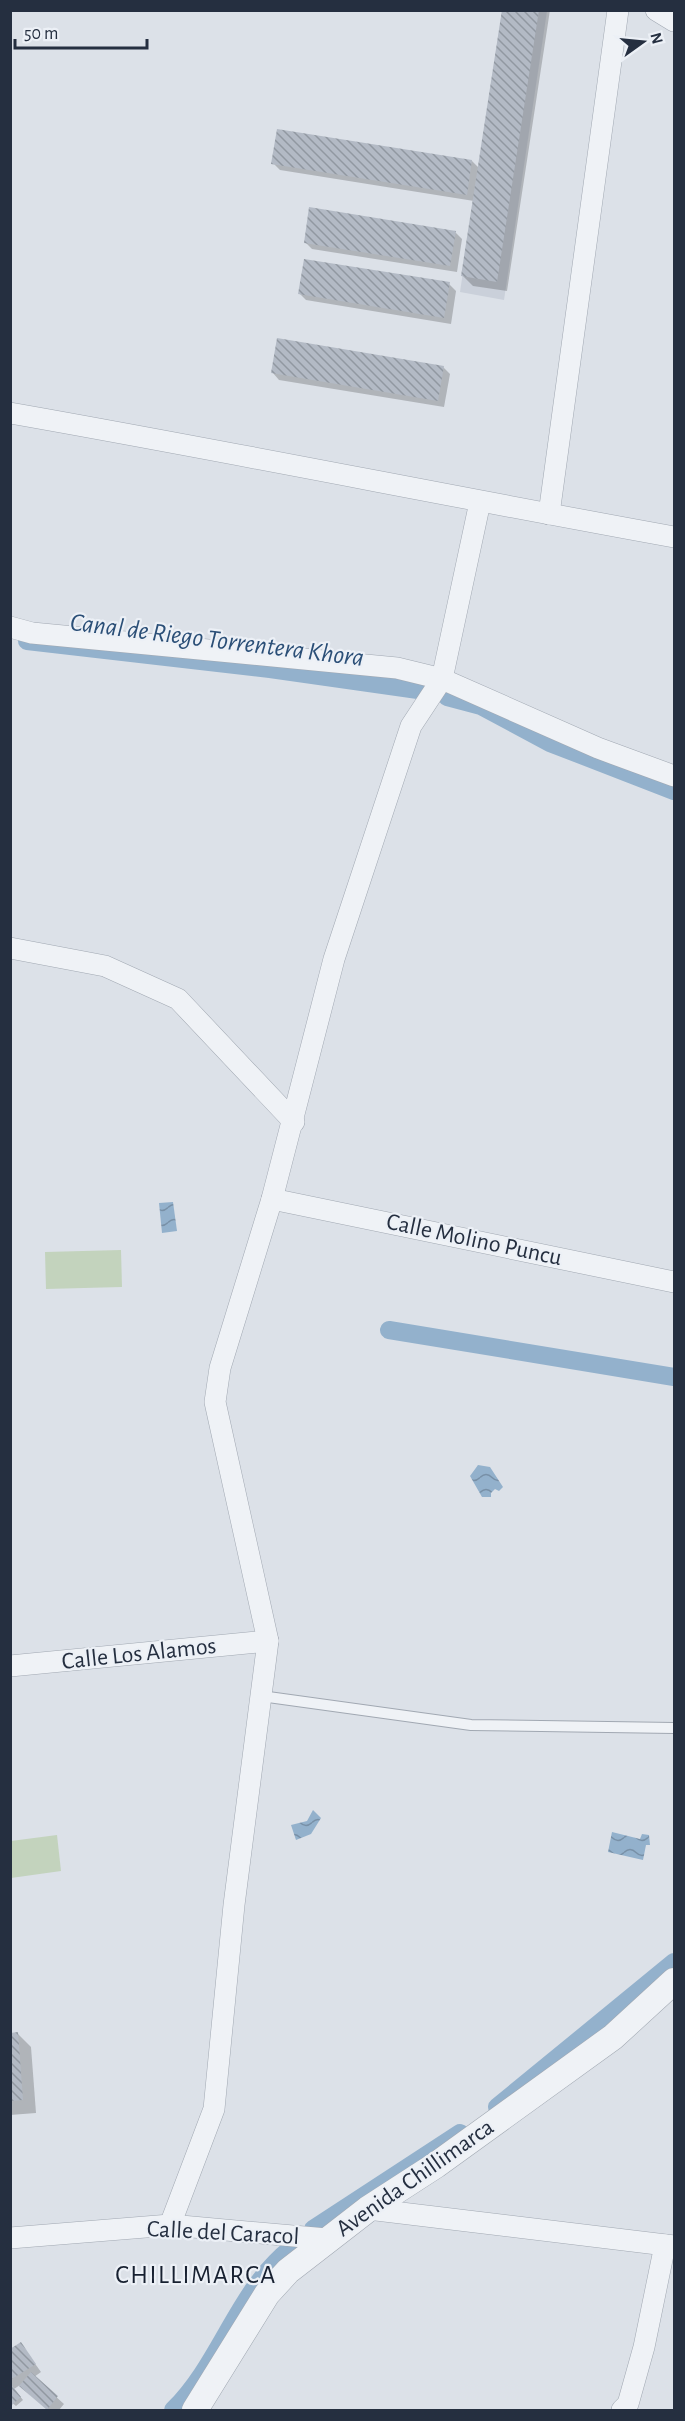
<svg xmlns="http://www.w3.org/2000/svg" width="685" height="2421" font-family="'Alegreya Sans',sans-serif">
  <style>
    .built { fill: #cad0da }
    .pitch { fill: #c3d3bd }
    .water { fill: url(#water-waves) }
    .shadow { fill: #0003 }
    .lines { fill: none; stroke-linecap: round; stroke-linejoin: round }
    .canal { stroke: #93b1cc; stroke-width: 18 }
    .building { fill: url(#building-back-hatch) }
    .service-casing { stroke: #a1a8b2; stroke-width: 12 }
    .minor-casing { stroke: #a1a8b2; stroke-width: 22 }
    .tertiary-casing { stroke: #a1a8b2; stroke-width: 27 }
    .service { stroke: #eff2f6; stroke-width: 10 }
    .minor { stroke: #eff2f6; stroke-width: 21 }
    .tertiary { stroke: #eff2f6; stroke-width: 26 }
    .labels { text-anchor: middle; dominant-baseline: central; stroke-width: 4.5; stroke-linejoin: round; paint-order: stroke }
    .street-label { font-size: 24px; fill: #252f40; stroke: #ecf0f6 }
    .water-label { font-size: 26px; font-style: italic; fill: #2b4f77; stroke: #ecf0f6 }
    .neighbourhood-label { font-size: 26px; letter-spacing: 1.5px; fill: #172030; stroke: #ecf0f6 }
  </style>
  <defs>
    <pattern id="water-waves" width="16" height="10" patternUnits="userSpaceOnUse" patternTransform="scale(1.5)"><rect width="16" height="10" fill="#93b1cc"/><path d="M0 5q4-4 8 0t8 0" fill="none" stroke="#7890a7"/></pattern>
    <pattern id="building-back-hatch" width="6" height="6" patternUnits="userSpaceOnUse" patternTransform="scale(1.5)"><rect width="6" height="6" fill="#b3bac5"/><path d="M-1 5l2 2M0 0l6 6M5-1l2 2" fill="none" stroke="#9198a1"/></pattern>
  </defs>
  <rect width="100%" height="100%" fill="#dce1e8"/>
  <polygon class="built" points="502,11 547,11 504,300 460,292"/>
  <g class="pitch">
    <polygon points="121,1250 122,1287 46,1289 45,1252"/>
    <polygon points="57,1835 61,1871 11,1878 11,1841"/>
  </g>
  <g class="water">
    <polygon points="173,1202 177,1231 162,1233 159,1203"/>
    <polygon points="478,1465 490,1467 503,1487 499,1491 495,1489 491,1493 491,1497 482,1497 470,1476"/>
    <polygon points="313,1810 321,1818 311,1834 296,1840 291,1825 307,1821"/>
    <polygon points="612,1832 640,1839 642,1834 649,1835 650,1845 646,1845 643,1860 608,1852"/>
  </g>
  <g class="shadow">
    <polygon points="503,10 550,10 507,291 473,286 462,275 474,201 280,170 273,163 472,161 479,168"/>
    <polygon points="455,232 462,239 457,272 312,249 305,242"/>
    <polygon points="449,284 456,291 451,324 306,300 300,294"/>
    <polygon points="443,367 450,374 444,407 279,380 273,373"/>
    <polygon points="10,2034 18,2034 31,2047 36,2113 10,2115"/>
    <polygon points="21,2344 41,2372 34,2377 64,2404 59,2410 49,2410 20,2385 14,2389 23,2400 16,2406 10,2401 10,2350"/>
  </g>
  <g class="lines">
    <g class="canal">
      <polyline points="27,641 270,669 418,690"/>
      <polyline points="447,697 481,706 550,743 674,791"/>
      <polyline points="389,1330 674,1377"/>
      <polyline points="497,2107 674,1962"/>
      <polyline points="313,2229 460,2133"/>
      <path d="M173,2410C221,2363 237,2292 290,2249"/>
    </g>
  </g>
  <g class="building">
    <polygon points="502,10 539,10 497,282 461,276"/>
    <polygon points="277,129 472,160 467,195 271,164"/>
    <polygon points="309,207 456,231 450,266 304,243"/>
    <polygon points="304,259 450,282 444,318 298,294"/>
    <polygon points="277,338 444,366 438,401 271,373"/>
    <polygon points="18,2032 23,2100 10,2101 10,2033"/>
    <polygon points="21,2342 36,2364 10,2380 10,2349"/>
    <polygon points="31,2372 58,2396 47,2410 19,2386"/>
    <polygon points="10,2383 21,2397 12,2405 10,2403"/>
  </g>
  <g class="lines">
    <g class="service-casing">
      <polyline id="service" points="261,1696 471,1725 674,1728"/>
    </g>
    <g class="minor-casing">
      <g id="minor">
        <polyline points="656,10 674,21"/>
        <path d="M10,413C232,452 453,497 674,537"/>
        <polyline points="549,514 618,10"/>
        <polyline points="10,627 32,633 397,668 442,679 598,748 674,776"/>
        <polyline points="10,948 105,966 178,999 294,1122"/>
        <polyline points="272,1199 674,1282"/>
        <polyline points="10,1666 268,1641"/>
        <polyline points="368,2209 674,2246"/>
        <polyline points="170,2225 214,2109 234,1905 268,1641 215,1402 220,1368 272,1199 334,959 411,726 442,679 480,502"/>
        <polyline points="10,2238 170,2225 327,2239"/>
        <polyline points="622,2410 628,2404 644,2347 665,2245"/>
      </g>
    </g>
    <g class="tertiary-casing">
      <polyline id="tertiary" points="195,2410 267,2294 288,2271 368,2209 436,2165 613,2037 674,1981"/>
    </g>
    <use href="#service" class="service"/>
    <use href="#minor" class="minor"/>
    <use href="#tertiary" class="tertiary"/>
  </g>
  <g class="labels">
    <g class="street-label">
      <text transform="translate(474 1240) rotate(12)">Calle Molino Puncu</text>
      <text transform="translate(139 1654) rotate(-6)">Calle Los Alamos</text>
      <text transform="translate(415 2178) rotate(-35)">Avenida Chillimarca</text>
      <text transform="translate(223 2233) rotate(3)">Calle del Caracol</text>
    </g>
    <g class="water-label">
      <text transform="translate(217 640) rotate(7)">Canal de Riego Torrentera Khora</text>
    </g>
    <g class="neighbourhood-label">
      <text x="196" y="2275">CHILLIMARCA</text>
    </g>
  </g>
  <rect width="685" height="2421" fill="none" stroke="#252f40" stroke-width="24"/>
  <g transform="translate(643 42) rotate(75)" stroke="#ecf0f6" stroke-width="4.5" paint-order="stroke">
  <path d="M0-4.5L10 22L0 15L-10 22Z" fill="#252f40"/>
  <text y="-9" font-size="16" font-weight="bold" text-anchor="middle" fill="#252f40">N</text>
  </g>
  <path d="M15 39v9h132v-9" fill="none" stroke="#252f40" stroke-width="3"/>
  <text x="24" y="39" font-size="18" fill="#252f40" stroke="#ecf0f6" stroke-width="4.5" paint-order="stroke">50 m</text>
</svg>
